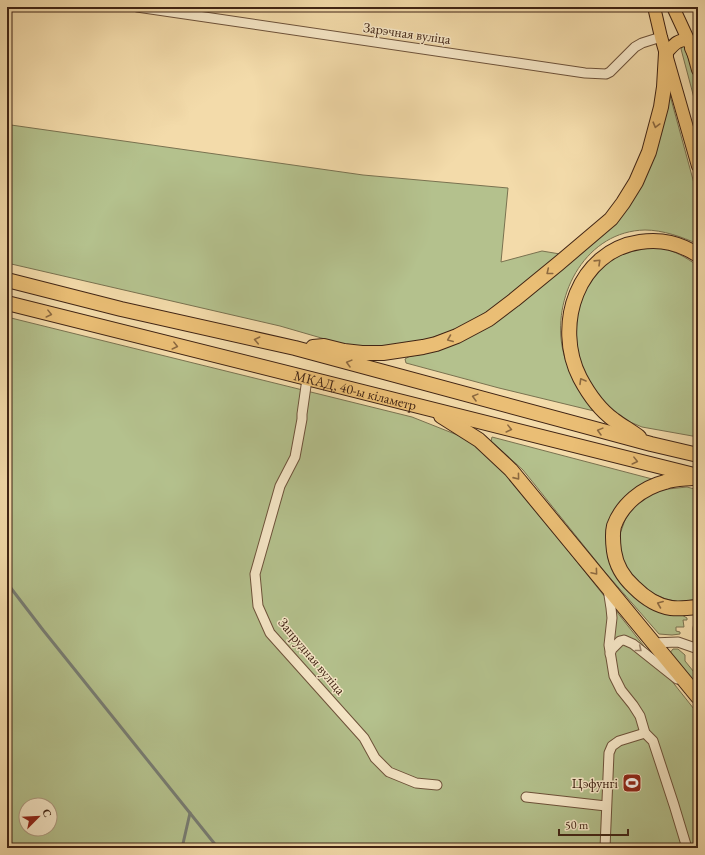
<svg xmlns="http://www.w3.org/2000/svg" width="705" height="855" font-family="'EB Garamond',serif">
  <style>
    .green { fill: #b4c18d; stroke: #7a7250; fill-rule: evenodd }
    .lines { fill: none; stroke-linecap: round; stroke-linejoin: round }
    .stream { stroke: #787d73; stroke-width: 3 }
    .minor-casing { stroke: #6d523a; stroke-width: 11 }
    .major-casing { stroke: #402414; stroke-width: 14 }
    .highway-casing { stroke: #402414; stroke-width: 16 }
    .minor { stroke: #f7e8c8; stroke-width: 9 }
    .major { stroke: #eabe75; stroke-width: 12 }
    .highway { stroke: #eabe75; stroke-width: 14 }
    .oneway { stroke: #8c6940 }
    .oneway2 { stroke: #9c866e }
    .labels { text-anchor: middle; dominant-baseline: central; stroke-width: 3; stroke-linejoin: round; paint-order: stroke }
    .street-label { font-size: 14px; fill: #402414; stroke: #f7e8c8 }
    .poi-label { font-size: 14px; fill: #402414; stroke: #f7e8c8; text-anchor: end }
  </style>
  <rect width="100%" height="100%" fill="#f3dbaa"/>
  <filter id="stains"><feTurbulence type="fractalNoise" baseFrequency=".005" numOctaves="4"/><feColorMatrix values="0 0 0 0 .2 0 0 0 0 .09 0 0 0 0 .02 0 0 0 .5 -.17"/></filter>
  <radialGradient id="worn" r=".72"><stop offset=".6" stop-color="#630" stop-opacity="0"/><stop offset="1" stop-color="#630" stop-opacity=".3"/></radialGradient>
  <g class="green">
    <polygon points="684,46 685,46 688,49 698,84 698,113 681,49 682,47"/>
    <path d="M668,88L698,198V244C682,237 663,230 645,230C587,231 553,293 562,346C566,371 581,391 594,411L499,388L406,363L405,359L410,356L419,355L438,349L617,218Z"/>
    <polygon points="7,125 11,125 363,175 508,188 501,262 542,251 560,254 490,310 457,329 419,342 382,350 342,344 280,326 7,263"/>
    <path d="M660,247C676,252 684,256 698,266V437L642,427L623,419L600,400L574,354L580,289L613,254L628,248Z"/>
    <path d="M7,317L412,417L465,438L500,465L698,714V848H7ZM26,805H50V829H26Z"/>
    <polygon points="492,437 656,480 619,507 619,578 687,618 687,620 683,620 684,627 676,627 676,631 680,632 680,634 672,635 659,634 605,572 523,470 491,441"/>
    <polygon points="687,487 698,490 698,599 680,602 666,599 651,593 639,585 624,564 620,549 620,534 625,520 634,506 648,496 659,490"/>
    <polygon points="673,649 678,649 685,655 685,661 698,677 698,689 669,654"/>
  </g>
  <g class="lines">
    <g class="stream">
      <polyline points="7,583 43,630 218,848"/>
      <polyline points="182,848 190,813"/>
    </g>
    <g class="minor-casing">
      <g id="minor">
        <polyline points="137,7 585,73 606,74 610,72 635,47 642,43 661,37"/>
        <polyline points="307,379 302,414 302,419 295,457 280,486 255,574 258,606 270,633 364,738 375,758 389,772 416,783 437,785"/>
        <polyline points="608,589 611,608 612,618 609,645 614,676 621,690 633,705 640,716 645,733 653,741 674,805 687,848"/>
        <polyline points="698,628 698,649"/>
        <polyline points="652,643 678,642 698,649"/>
        <polyline points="610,654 612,649 620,641 624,640 633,644 677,679"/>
        <polyline points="526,797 606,806"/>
        <polyline points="605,848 609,753 612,746 619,741 645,733"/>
      </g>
    </g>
    <g class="major-casing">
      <g id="major">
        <polyline points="654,7 661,37 698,166"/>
        <polyline points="673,7 692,48 698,70"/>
        <path d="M666,53C673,46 677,39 688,40"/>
      </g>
    </g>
    <g class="highway-casing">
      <g id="highway">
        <polyline points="692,48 698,61"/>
        <polyline points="7,280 121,309 295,348 651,444 698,455"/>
        <path id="s1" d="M7,303L698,476"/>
        <polyline points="313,347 324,346 344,351 362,353 383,353 423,347 436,344 457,336 489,319 514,300 558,264 611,219 623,203 636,182 649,152 661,107 664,87 666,53"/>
        <polyline points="441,416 479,440 511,470 698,697"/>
        <path d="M639,437C631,431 622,426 614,420C600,410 588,393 580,378C553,325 578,251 640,242C662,239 679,243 698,255"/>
        <path d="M692,478C683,479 674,479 665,482C642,488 622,504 614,526C612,534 613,543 614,551C616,565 623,577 634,587C643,596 657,606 671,608C679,609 689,608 698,607"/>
      </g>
    </g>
    <use href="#minor" class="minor"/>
    <use href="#major" class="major"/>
    <use href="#highway" class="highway"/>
  </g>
  <defs><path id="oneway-chevron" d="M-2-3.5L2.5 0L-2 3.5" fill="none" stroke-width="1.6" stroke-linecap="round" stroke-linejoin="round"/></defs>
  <g class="oneway">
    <use href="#oneway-chevron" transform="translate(656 125) rotate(105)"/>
    <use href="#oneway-chevron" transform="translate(598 262) rotate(-44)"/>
    <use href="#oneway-chevron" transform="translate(549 272) rotate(141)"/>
    <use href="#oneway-chevron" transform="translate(49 314) rotate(14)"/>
    <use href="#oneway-chevron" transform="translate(450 339) rotate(158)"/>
    <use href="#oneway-chevron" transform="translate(257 340) rotate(-167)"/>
    <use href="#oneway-chevron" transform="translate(175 346) rotate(14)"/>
    <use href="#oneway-chevron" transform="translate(349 363) rotate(-165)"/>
    <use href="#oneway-chevron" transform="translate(582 381) rotate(-120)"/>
    <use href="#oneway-chevron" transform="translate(475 397) rotate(-165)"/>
    <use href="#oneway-chevron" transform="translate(509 429) rotate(14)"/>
    <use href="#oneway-chevron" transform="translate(600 431) rotate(-165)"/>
    <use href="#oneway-chevron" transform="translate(635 461) rotate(14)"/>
    <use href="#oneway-chevron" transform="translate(517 477) rotate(51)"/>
    <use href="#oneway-chevron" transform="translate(595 572) rotate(50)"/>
    <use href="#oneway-chevron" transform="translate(660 604) rotate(-158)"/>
  </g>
  <use class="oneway2" href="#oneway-chevron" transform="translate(639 649) rotate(39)"/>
  <defs>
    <g id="stadium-square" transform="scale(1)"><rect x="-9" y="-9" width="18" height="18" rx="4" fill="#8f2418" stroke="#f7e8c8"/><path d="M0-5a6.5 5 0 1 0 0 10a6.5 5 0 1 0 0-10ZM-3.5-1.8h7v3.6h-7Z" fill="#fff"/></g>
  </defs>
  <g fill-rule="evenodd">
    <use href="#stadium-square" x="632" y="783"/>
  </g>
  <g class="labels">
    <g class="street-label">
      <text transform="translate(407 33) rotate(8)">Зарэчная вуліца</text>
      <text stroke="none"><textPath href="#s1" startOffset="359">МКАД, 40-ы кіламетр</textPath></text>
      <text transform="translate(312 656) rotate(50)">Запрудная вуліца</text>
    </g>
    <g class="poi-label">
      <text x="618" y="783">Цэфунгі</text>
    </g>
  </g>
  <rect width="705" height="855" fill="none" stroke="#f3dbaa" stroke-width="24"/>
  <rect x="8" y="8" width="689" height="839" fill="none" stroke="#402414" stroke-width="2"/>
  <rect x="12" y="12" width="681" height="831" fill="none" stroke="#402414"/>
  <g transform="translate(38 817) rotate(66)"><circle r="19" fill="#f7e8c8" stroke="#ae9a80"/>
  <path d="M0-3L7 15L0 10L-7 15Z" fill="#8f2418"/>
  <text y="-6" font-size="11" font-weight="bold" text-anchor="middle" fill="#402414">С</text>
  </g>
  <path d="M559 829v6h69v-6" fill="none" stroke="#402414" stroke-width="2"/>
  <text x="565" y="829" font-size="12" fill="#402414" stroke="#f7e8c8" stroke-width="3" paint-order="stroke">50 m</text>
  <rect width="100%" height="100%" filter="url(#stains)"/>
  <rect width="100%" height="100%" fill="url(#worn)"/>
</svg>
